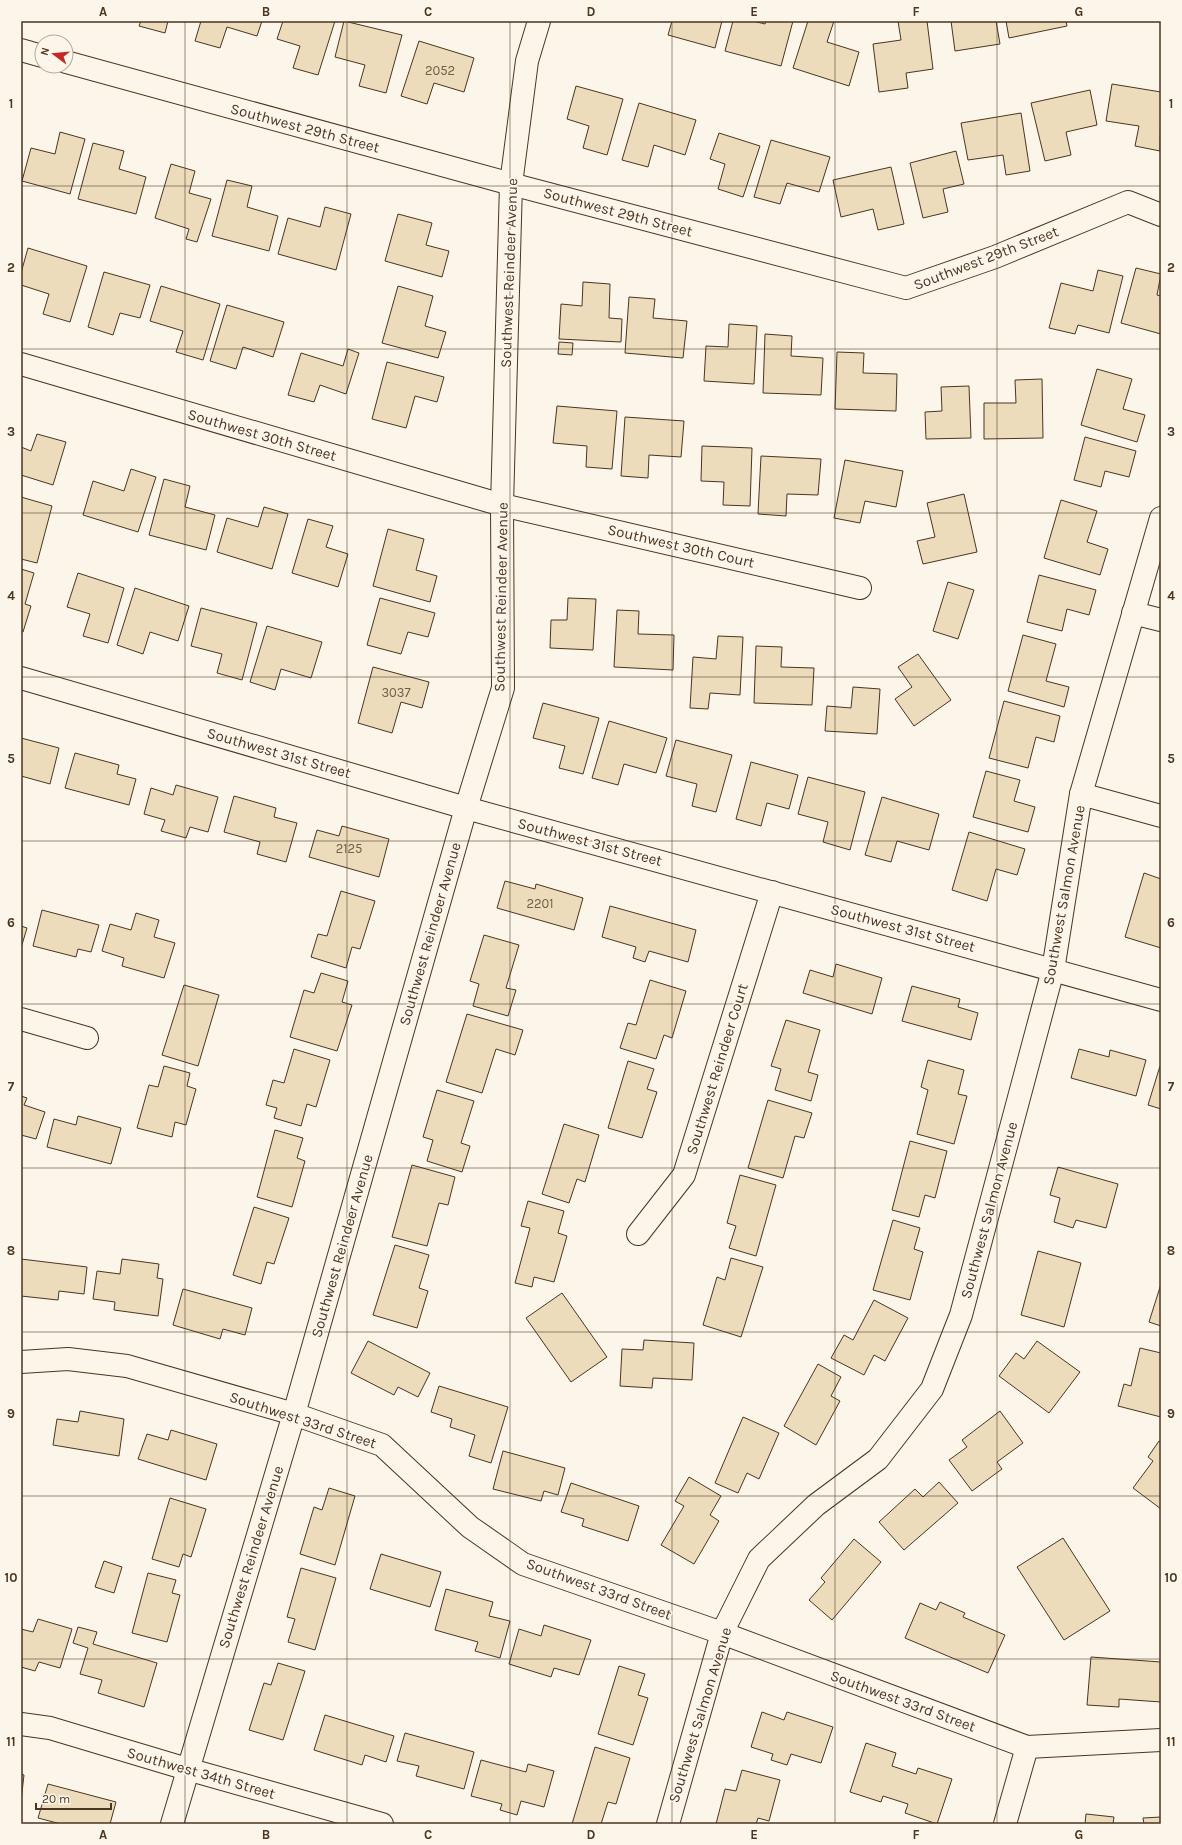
<svg xmlns="http://www.w3.org/2000/svg" width="1182" height="1845" font-family="Karla,sans-serif">
  <style>
    .building { fill: #ecdcbc; stroke: #4a3520 }
    .lines { fill: none; stroke-linecap: round; stroke-linejoin: round }
    .minor-casing { stroke: #4a3520; stroke-width: 24 }
    .minor { stroke: #fbf6e9; stroke-width: 22 }
    .grid { fill: none; stroke: #4a3520; stroke-width: 1; stroke-opacity: 0.55 }
    .labels { text-anchor: middle; dominant-baseline: central; stroke-width: 3; stroke-linejoin: round; paint-order: stroke }
    .number-label { font-size: 13px; fill: #725f47 }
    .street-label { font-size: 15px; fill: #4a3520; stroke: #fbf6e9 }
    .neatline { fill: none; stroke: #4a3520; stroke-width: 1.5 }
    .grid-label { font-size: 13px; text-anchor: middle; font-weight: bold; fill: #4a3520 }
  </style>
  <rect width="100%" height="100%" fill="#fbf6e9"/>
  <g class="building">
    <polygon points="141,21 168,21 165,33 139,26"/>
    <polygon points="201,21 262,21 257,36 227,27 220,48 195,41"/>
    <polygon points="283,21 335,21 318,75 293,68 300,46 277,39"/>
    <polygon points="344,21 402,35 386,93 359,86 365,65 335,57"/>
    <polygon points="672,21 722,21 715,48 668,35"/>
    <polygon points="733,21 753,21 765,24 766,21 793,21 781,66 725,51"/>
    <polygon points="808,21 834,21 827,42 859,52 849,86 793,68"/>
    <polygon points="898,21 927,21 933,69 906,73 908,88 879,92 873,44 901,40"/>
    <polygon points="951,21 996,21 1000,44 955,51"/>
    <polygon points="1006,21 1066,21 1067,26 1009,38"/>
    <polygon points="419,41 474,58 464,92 434,83 427,104 401,96"/>
    <polygon points="1112,84 1161,92 1160,151 1135,146 1139,126 1106,121"/>
    <polygon points="576,86 623,99 607,155 583,148 589,126 567,119"/>
    <polygon points="1090,90 1097,125 1066,132 1071,155 1045,161 1031,103"/>
    <polygon points="639,103 696,120 685,155 654,145 648,167 622,160"/>
    <polygon points="1021,113 1030,171 1006,175 1003,155 968,160 961,123"/>
    <polygon points="60,132 85,139 70,194 22,181 31,148 55,154"/>
    <polygon points="719,133 760,146 743,197 718,189 725,164 710,159"/>
    <polygon points="771,140 830,157 819,192 787,183 780,204 754,197"/>
    <polygon points="93,143 124,151 119,169 146,177 136,214 78,199"/>
    <polygon points="956,151 964,184 943,189 948,212 923,218 910,163"/>
    <polygon points="171,164 195,171 189,193 211,199 197,242 186,239 189,229 155,218"/>
    <polygon points="891,167 904,224 878,230 873,209 841,217 833,180"/>
    <polygon points="227,180 252,186 247,207 278,216 269,251 212,236"/>
    <polygon points="325,207 351,214 336,270 278,254 288,218 320,227"/>
    <polygon points="398,214 432,223 426,245 449,251 442,277 385,261"/>
    <polygon points="28,248 87,266 70,322 43,314 49,294 21,285 21,273"/>
    <polygon points="1136,268 1161,274 1157,295 1161,296 1161,334 1121,323"/>
    <polygon points="1098,270 1123,276 1109,333 1078,325 1075,334 1049,328 1061,283 1093,291"/>
    <polygon points="104,272 150,285 140,318 120,313 113,335 88,327"/>
    <polygon points="583,282 610,284 609,318 622,319 621,342 559,339 561,304 582,306"/>
    <polygon points="161,286 220,304 203,360 176,352 183,331 150,321"/>
    <polygon points="398,286 433,296 425,326 446,332 438,358 382,343"/>
    <polygon points="629,297 655,299 653,318 687,321 683,358 625,353"/>
    <polygon points="227,305 284,322 273,357 243,347 236,369 210,361"/>
    <polygon points="729,324 757,326 754,384 704,381 706,346 728,347"/>
    <polygon points="765,334 792,336 791,356 823,358 821,395 763,393"/>
    <polygon points="559,342 573,343 572,355 558,354"/>
    <polygon points="348,349 359,353 346,394 320,385 314,402 288,395 301,353 343,366"/>
    <polygon points="837,352 864,353 863,373 897,374 896,411 835,409"/>
    <polygon points="387,362 444,377 437,402 415,396 406,428 372,419"/>
    <polygon points="1097,369 1132,379 1123,409 1145,415 1137,442 1081,425"/>
    <polygon points="1042,379 1043,438 984,439 984,403 1016,403 1015,380"/>
    <polygon points="969,386 971,438 926,439 925,412 942,411 941,387"/>
    <polygon points="557,406 617,411 612,469 586,467 587,446 553,443"/>
    <polygon points="625,417 684,421 681,457 649,455 648,478 621,476"/>
    <polygon points="37,434 66,442 53,485 21,475 21,447 31,451"/>
    <polygon points="1085,437 1136,451 1129,477 1105,471 1101,487 1074,480"/>
    <polygon points="702,446 752,448 750,506 723,505 724,482 701,481"/>
    <polygon points="761,456 821,459 818,495 787,494 786,516 758,514"/>
    <polygon points="845,460 903,471 896,507 865,501 860,523 834,518"/>
    <polygon points="131,469 156,477 138,532 83,515 93,481 124,491"/>
    <polygon points="164,479 190,486 185,507 215,515 206,550 149,535"/>
    <polygon points="964,494 977,552 923,564 917,541 935,537 927,503"/>
    <polygon points="21,497 52,506 37,563 21,559"/>
    <polygon points="1061,500 1097,511 1087,542 1108,549 1100,575 1044,558"/>
    <polygon points="264,507 288,514 272,569 217,552 227,518 258,527"/>
    <polygon points="308,519 333,526 326,547 348,554 338,587 292,573"/>
    <polygon points="388,529 424,539 416,570 437,576 430,602 373,586"/>
    <polygon points="21,569 34,573 25,604 31,606 23,632 21,632"/>
    <polygon points="78,573 124,588 108,643 83,636 90,614 67,607"/>
    <polygon points="1039,575 1096,590 1089,615 1067,609 1062,631 1027,622"/>
    <polygon points="948,582 974,590 958,639 933,631"/>
    <polygon points="135,588 189,606 178,641 150,632 143,654 117,645"/>
    <polygon points="380,598 435,613 428,637 408,632 401,654 367,645"/>
    <polygon points="568,598 596,599 593,650 550,648 551,620 567,620"/>
    <polygon points="201,608 257,623 242,680 217,673 222,654 191,646"/>
    <polygon points="617,610 639,611 638,634 674,635 673,670 614,667"/>
    <polygon points="267,626 322,642 311,678 281,669 275,690 250,682"/>
    <polygon points="1023,635 1056,644 1046,681 1069,687 1064,707 1008,691"/>
    <polygon points="718,636 743,637 740,695 710,693 708,709 690,708 693,657 716,659"/>
    <polygon points="756,646 782,647 781,667 814,668 812,705 754,703"/>
    <polygon points="918,654 951,700 914,726 895,699 912,687 898,667"/>
    <polygon points="373,667 429,682 422,708 401,702 392,733 358,723"/>
    <polygon points="853,687 880,689 877,734 825,731 827,706 851,708"/>
    <polygon points="1004,701 1060,716 1054,742 1036,737 1028,768 989,758"/>
    <polygon points="543,703 599,718 583,774 559,768 565,746 533,738"/>
    <polygon points="609,721 667,738 656,773 624,764 618,785 592,778"/>
    <polygon points="21,738 59,748 50,784 21,776"/>
    <polygon points="676,740 732,755 716,812 692,806 697,784 666,776"/>
    <polygon points="75,753 119,765 117,774 136,779 129,805 65,788"/>
    <polygon points="751,762 798,775 789,809 767,803 761,826 736,819"/>
    <polygon points="986,771 1020,780 1014,801 1035,807 1028,832 973,817"/>
    <polygon points="808,777 865,792 850,850 823,842 828,822 798,814"/>
    <polygon points="176,785 218,797 208,832 190,827 186,838 161,831 165,820 144,814 151,788 173,795"/>
    <polygon points="234,796 276,808 274,817 297,823 286,862 257,854 260,842 224,832"/>
    <polygon points="882,797 939,814 929,850 897,841 891,862 865,855"/>
    <polygon points="342,826 389,839 379,877 309,857 317,830 339,836"/>
    <polygon points="969,832 1025,849 1017,875 996,869 987,901 952,890"/>
    <polygon points="1144,873 1161,879 1161,948 1125,937"/>
    <polygon points="505,881 535,889 536,884 583,898 574,930 497,908"/>
    <polygon points="341,891 375,901 360,949 352,947 346,968 311,957 318,934 327,936"/>
    <polygon points="610,906 696,930 688,962 649,951 645,962 633,958 636,947 602,937"/>
    <polygon points="42,910 99,925 91,952 78,949 76,957 33,946"/>
    <polygon points="136,913 159,920 154,937 175,943 164,978 122,966 124,958 102,951 110,924 131,930"/>
    <polygon points="21,926 27,928 21,948"/>
    <polygon points="484,935 519,945 506,988 516,990 508,1016 473,1006 479,984 470,981"/>
    <polygon points="836,964 882,978 872,1014 803,993 810,970 833,977"/>
    <polygon points="321,973 348,981 342,1002 352,1005 337,1051 290,1037 304,990 314,993"/>
    <polygon points="650,980 686,991 672,1038 664,1035 656,1059 620,1048 628,1023 636,1025"/>
    <polygon points="184,985 219,995 198,1066 162,1055"/>
    <polygon points="912,986 960,999 958,1007 978,1013 971,1040 902,1021"/>
    <polygon points="467,1014 523,1030 515,1055 496,1049 482,1093 446,1082"/>
    <polygon points="786,1020 820,1030 808,1072 818,1075 811,1101 775,1090 781,1069 771,1066"/>
    <polygon points="294,1049 330,1060 316,1107 307,1104 301,1126 274,1118 277,1108 266,1105 273,1080 284,1083"/>
    <polygon points="1079,1049 1109,1057 1110,1050 1146,1060 1136,1096 1071,1078"/>
    <polygon points="928,1060 964,1070 958,1094 967,1096 954,1144 917,1134 928,1090 921,1087"/>
    <polygon points="628,1061 654,1069 647,1089 657,1092 642,1138 608,1128"/>
    <polygon points="164,1066 190,1073 187,1086 196,1089 186,1125 175,1122 172,1137 137,1128 149,1085 158,1087"/>
    <polygon points="1160,1066 1161,1066 1161,1109 1148,1105"/>
    <polygon points="437,1090 474,1101 461,1143 470,1146 462,1172 427,1161 433,1140 423,1137"/>
    <polygon points="21,1096 27,1098 24,1105 45,1112 36,1139 21,1135"/>
    <polygon points="768,1100 812,1113 804,1138 795,1136 783,1178 748,1168"/>
    <polygon points="78,1116 121,1128 111,1164 47,1147 54,1119 76,1125"/>
    <polygon points="564,1124 599,1135 585,1182 577,1179 569,1203 542,1194"/>
    <polygon points="275,1130 303,1138 297,1158 305,1161 292,1207 257,1197"/>
    <polygon points="910,1141 947,1151 935,1198 925,1195 919,1217 892,1210"/>
    <polygon points="412,1165 455,1177 448,1205 439,1203 427,1246 392,1237"/>
    <polygon points="1058,1167 1118,1184 1106,1228 1076,1220 1073,1228 1054,1222 1060,1198 1050,1195"/>
    <polygon points="740,1175 776,1185 756,1256 729,1248 736,1226 727,1223"/>
    <polygon points="528,1201 564,1211 558,1233 567,1236 554,1282 534,1277 532,1287 515,1283 530,1228 521,1226"/>
    <polygon points="254,1207 289,1218 274,1264 267,1262 261,1284 233,1275"/>
    <polygon points="893,1220 920,1228 914,1249 923,1252 910,1300 873,1290"/>
    <polygon points="395,1245 429,1255 419,1288 428,1291 417,1328 373,1315"/>
    <polygon points="1038,1251 1081,1263 1064,1327 1021,1315"/>
    <polygon points="731,1258 763,1267 741,1337 703,1325 717,1277 725,1280"/>
    <polygon points="21,1259 87,1267 84,1294 59,1291 58,1300 21,1296"/>
    <polygon points="122,1259 159,1264 157,1278 163,1279 158,1316 114,1310 115,1302 93,1299 97,1271 120,1274"/>
    <polygon points="1161,1284 1161,1326 1149,1322"/>
    <polygon points="183,1289 252,1308 245,1335 223,1329 220,1339 173,1325"/>
    <polygon points="562,1293 607,1357 571,1382 526,1318"/>
    <polygon points="874,1300 908,1318 885,1361 874,1355 864,1375 831,1358 844,1335 853,1340"/>
    <polygon points="644,1340 694,1343 692,1380 653,1378 652,1388 620,1386 622,1349 643,1350"/>
    <polygon points="368,1341 430,1373 418,1397 398,1387 394,1395 351,1373"/>
    <polygon points="1037,1341 1080,1372 1049,1413 999,1376 1016,1353 1024,1359"/>
    <polygon points="1140,1348 1161,1353 1161,1417 1118,1406 1124,1384 1131,1386"/>
    <polygon points="818,1364 841,1377 831,1396 840,1401 816,1445 784,1426"/>
    <polygon points="439,1386 508,1407 491,1463 469,1456 475,1435 450,1427 452,1419 431,1412"/>
    <polygon points="80,1411 124,1419 119,1456 53,1445 57,1419 78,1422"/>
    <polygon points="1000,1411 1023,1443 997,1462 1002,1469 972,1491 949,1460 967,1447 962,1440"/>
    <polygon points="743,1417 779,1433 759,1479 747,1473 738,1493 715,1483"/>
    <polygon points="171,1430 217,1444 206,1480 138,1459 147,1434 168,1440"/>
    <polygon points="1159,1441 1161,1442 1161,1509 1133,1488 1153,1461 1148,1457"/>
    <polygon points="503,1451 565,1468 558,1495 544,1491 541,1501 493,1489"/>
    <polygon points="689,1477 721,1496 710,1515 719,1521 694,1564 661,1545 684,1506 675,1501"/>
    <polygon points="939,1482 958,1503 904,1550 879,1522 915,1489 923,1497"/>
    <polygon points="571,1483 639,1506 628,1541 582,1526 584,1519 561,1512"/>
    <polygon points="329,1488 355,1496 335,1565 300,1554 314,1507 322,1510"/>
    <polygon points="170,1498 206,1509 191,1557 183,1554 179,1567 152,1559"/>
    <polygon points="1063,1538 1110,1611 1064,1640 1017,1567"/>
    <polygon points="854,1539 881,1562 832,1620 809,1600 825,1582 821,1578"/>
    <polygon points="381,1554 441,1572 430,1607 370,1589"/>
    <polygon points="104,1561 122,1567 114,1593 95,1587"/>
    <polygon points="301,1568 336,1578 315,1650 288,1642 295,1619 287,1617"/>
    <polygon points="148,1573 176,1580 172,1593 180,1595 167,1642 132,1633"/>
    <polygon points="446,1589 493,1602 489,1616 510,1621 500,1658 475,1651 478,1642 435,1630"/>
    <polygon points="940,1602 965,1613 963,1617 1005,1635 988,1673 905,1638 920,1603 936,1610"/>
    <polygon points="38,1619 72,1629 60,1668 39,1662 35,1671 21,1667 21,1629 33,1632"/>
    <polygon points="544,1625 591,1640 579,1675 554,1668 551,1677 509,1664 519,1629 541,1636"/>
    <polygon points="78,1627 97,1632 93,1644 157,1663 144,1707 98,1693 102,1680 80,1674 88,1648 73,1643"/>
    <polygon points="1091,1657 1161,1662 1161,1702 1119,1699 1119,1707 1087,1705"/>
    <polygon points="278,1663 305,1671 283,1740 249,1730 264,1683 271,1685"/>
    <polygon points="619,1666 645,1674 638,1695 648,1698 633,1745 598,1734"/>
    <polygon points="762,1712 784,1720 787,1712 833,1727 821,1763 791,1754 787,1765 771,1760 773,1754 751,1747"/>
    <polygon points="325,1715 394,1736 386,1762 365,1755 362,1765 314,1750"/>
    <polygon points="405,1733 474,1752 464,1789 416,1776 419,1766 397,1761"/>
    <polygon points="866,1743 896,1753 892,1766 916,1774 918,1768 952,1779 937,1824 905,1813 908,1804 883,1796 881,1802 850,1792"/>
    <polygon points="595,1747 630,1758 616,1804 608,1802 601,1824 572,1824"/>
    <polygon points="481,1760 526,1772 528,1764 554,1771 544,1807 521,1801 517,1815 500,1810 502,1804 471,1796"/>
    <polygon points="742,1770 780,1780 769,1821 758,1818 756,1824 716,1824 725,1789 736,1791"/>
    <polygon points="21,1774 24,1775 21,1801"/>
    <polygon points="48,1784 116,1802 110,1824 61,1824 38,1818"/>
    <polygon points="1086,1814 1114,1817 1113,1824 1085,1824"/>
    <polygon points="1161,1817 1161,1824 1144,1824 1143,1818"/>
  </g>
  <g class="lines">
    <g class="minor-casing">
      <g id="minor">
        <polyline points="21,50 42,56"/>
        <polyline points="66,62 511,184 906,288 995,257 1128,202 1161,215"/>
        <polyline points="21,364 502,505 860,588"/>
        <polyline points="1133,613 1161,620"/>
        <polyline points="21,678 466,808 1161,1000"/>
        <polyline points="1081,794 1161,816"/>
        <polyline points="21,1019 87,1038"/>
        <polyline points="638,1234 684,1175 772,892"/>
        <polyline points="21,1362 68,1359 127,1366 294,1414 382,1445 470,1527 523,1564 722,1633 1027,1747 1161,1740"/>
        <polyline points="21,1724 50,1728 187,1769 382,1824"/>
        <polyline points="172,1824 294,1414 466,808 503,688 502,505 511,184 527,61 539,21"/>
        <polyline points="668,1824 722,1633 759,1559 816,1505 878,1459 932,1389 961,1315 1053,970 1081,794 1161,518"/>
        <polyline points="1005,1824 1027,1747"/>
      </g>
    </g>
    <use href="#minor" class="minor"/>
  </g>
  <path class="grid" d="M185,21V1824M347,21V1824M510,21V1824M672,21V1824M835,21V1824M997,21V1824M21,186H1161M21,349H1161M21,513H1161M21,677H1161M21,841H1161M21,1004H1161M21,1168H1161M21,1332H1161M21,1496H1161M21,1659H1161"/>
  <g class="labels">
    <g class="number-label">
      <text x="440" y="70">2052</text>
      <text x="396" y="692">3037</text>
      <text x="349" y="848">2125</text>
      <text x="540" y="903">2201</text>
    </g>
    <g class="street-label">
      <text transform="translate(305 128) rotate(15)">Southwest 29th Street</text>
      <text transform="translate(618 212) rotate(15)">Southwest 29th Street</text>
      <text transform="translate(986 258) rotate(-21)">Southwest 29th Street</text>
      <text transform="translate(509 273) rotate(-88)">Southwest Reindeer Avenue</text>
      <text transform="translate(262 435) rotate(16)">Southwest 30th Street</text>
      <text transform="translate(681 546) rotate(13)">Southwest 30th Court</text>
      <text transform="translate(501 597) rotate(-89)">Southwest Reindeer Avenue</text>
      <text transform="translate(279 753) rotate(16)">Southwest 31st Street</text>
      <text transform="translate(590 842) rotate(15)">Southwest 31st Street</text>
      <text transform="translate(1064 895) rotate(-80)">Southwest Salmon Avenue</text>
      <text transform="translate(903 928) rotate(15)">Southwest 31st Street</text>
      <text transform="translate(430 934) rotate(-74)">Southwest Reindeer Avenue</text>
      <text transform="translate(717 1069) rotate(-73)">Southwest Reindeer Court</text>
      <text transform="translate(989 1210) rotate(-75)">Southwest Salmon Avenue</text>
      <text transform="translate(342 1246) rotate(-74)">Southwest Reindeer Avenue</text>
      <text transform="translate(303 1420) rotate(18)">Southwest 33rd Street</text>
      <text transform="translate(251 1557) rotate(-73)">Southwest Reindeer Avenue</text>
      <text transform="translate(599 1589) rotate(20)">Southwest 33rd Street</text>
      <text transform="translate(903 1701) rotate(20)">Southwest 33rd Street</text>
      <text transform="translate(700 1715) rotate(-73)">Southwest Salmon Avenue</text>
      <text transform="translate(201 1773) rotate(16)">Southwest 34th Street</text>
    </g>
  </g>
  <rect width="1182" height="1845" fill="none" stroke="#fbf6e9" stroke-width="44"/>
  <g transform="translate(54 54) rotate(286)"><circle r="19" fill="#fbf6e9" stroke="#b4a999"/>
  <path d="M0-3L7 15L0 10L-7 15Z" fill="#c62828"/>
  <text y="-6" font-size="11" font-weight="bold" text-anchor="middle" fill="#4a3520">N</text>
  </g>
  <path d="M36 1803v6h75v-6" fill="none" stroke="#4a3520" stroke-width="2"/>
  <text x="42" y="1803" font-size="12" fill="#4a3520" stroke="#fbf6e9" stroke-width="3" paint-order="stroke">20 m</text>
  <rect x="22" y="22" width="1138" height="1801" class="neatline"/>
  <g class="grid-label">
    <text x="103" y="16">A</text>
    <text x="266" y="16">B</text>
    <text x="428" y="16">C</text>
    <text x="591" y="16">D</text>
    <text x="754" y="16">E</text>
    <text x="916" y="16">F</text>
    <text x="1079" y="16">G</text>
    <text x="11" y="108">1</text>
    <text x="1171" y="108">1</text>
    <text x="11" y="272">2</text>
    <text x="1171" y="272">2</text>
    <text x="11" y="436">3</text>
    <text x="1171" y="436">3</text>
    <text x="11" y="600">4</text>
    <text x="1171" y="600">4</text>
    <text x="11" y="763">5</text>
    <text x="1171" y="763">5</text>
    <text x="11" y="927">6</text>
    <text x="1171" y="927">6</text>
    <text x="11" y="1091">7</text>
    <text x="1171" y="1091">7</text>
    <text x="11" y="1255">8</text>
    <text x="1171" y="1255">8</text>
    <text x="11" y="1418">9</text>
    <text x="1171" y="1418">9</text>
    <text x="11" y="1582">10</text>
    <text x="1171" y="1582">10</text>
    <text x="11" y="1746">11</text>
    <text x="1171" y="1746">11</text>
    <text x="103" y="1839">A</text>
    <text x="266" y="1839">B</text>
    <text x="428" y="1839">C</text>
    <text x="591" y="1839">D</text>
    <text x="754" y="1839">E</text>
    <text x="916" y="1839">F</text>
    <text x="1079" y="1839">G</text>
  </g>
</svg>
